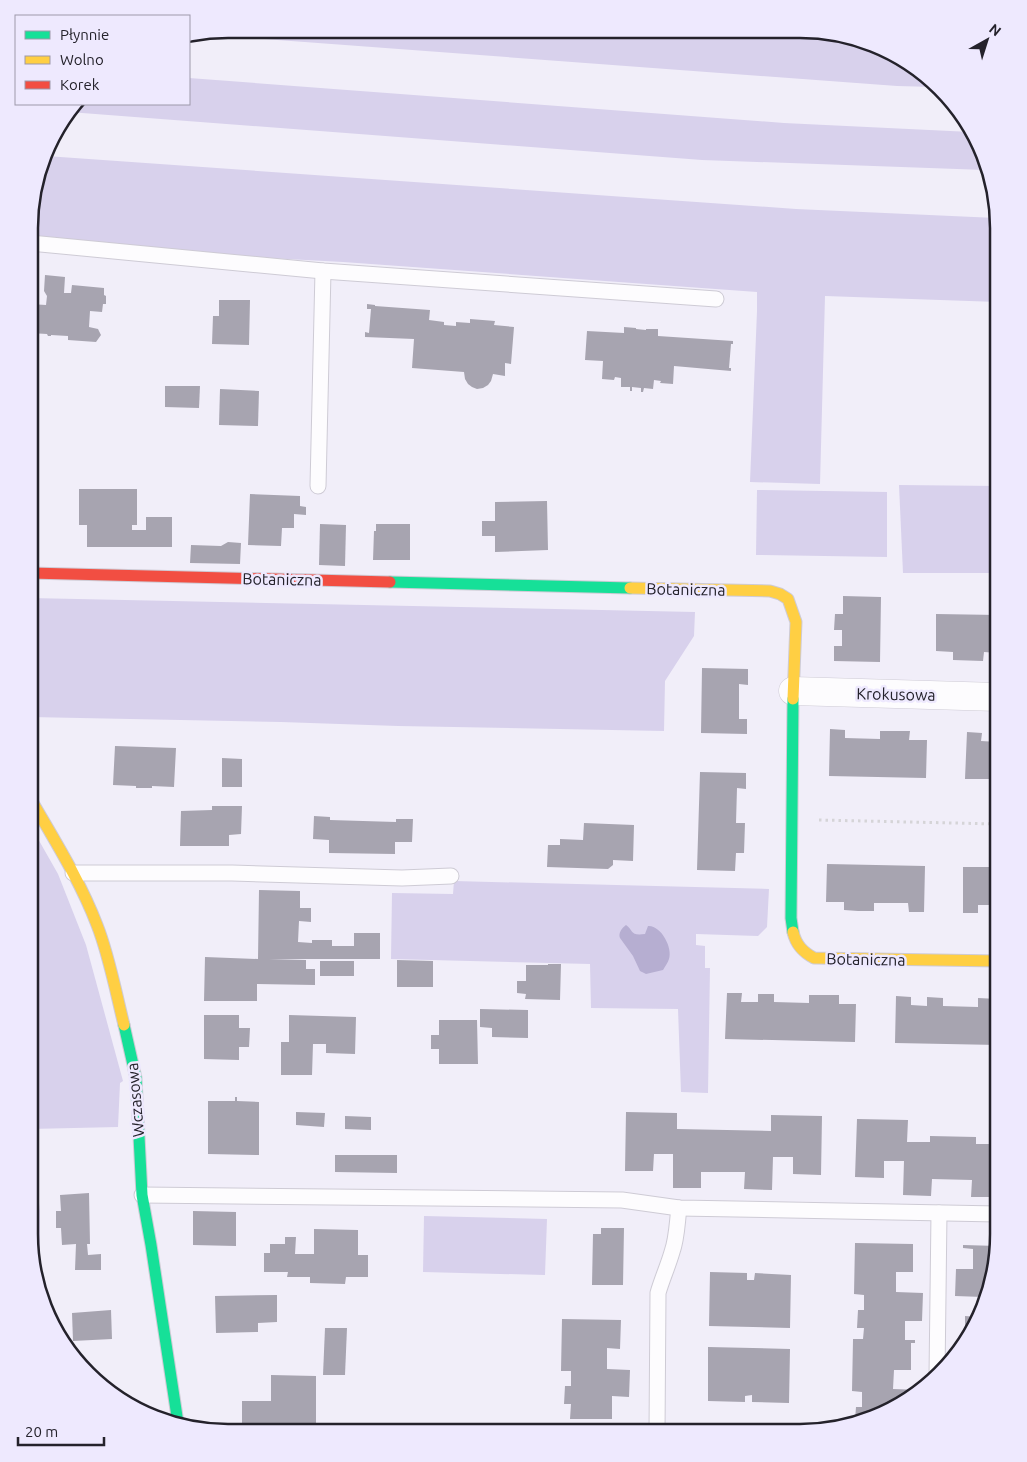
<svg xmlns="http://www.w3.org/2000/svg" width="1027" height="1462" font-family="Ubuntu,sans-serif">
  <style>
    .green { fill: #d8d1ec }
    .water { fill: #b6aed1 }
    .building { fill: #a7a4b0 }
    .lines { fill: none; stroke-linecap: round; stroke-linejoin: round }
    .lane-casing { stroke: #cecbd5; stroke-width: 17 }
    .street-casing { stroke: #cecbd5; stroke-width: 29 }
    .fast-casing { stroke: #cecbd5; stroke-width: 13 }
    .slow-casing { stroke: #cecbd5; stroke-width: 13 }
    .jam-casing { stroke: #cecbd5; stroke-width: 13 }
    .path { stroke: #d5d4d7; stroke-width: 3; stroke-dasharray: 2.5 4; stroke-linecap: butt }
    .lane { stroke: #fdfcfe; stroke-width: 15 }
    .street { stroke: #fdfcfe; stroke-width: 28 }
    .fast { stroke: #16e098; stroke-width: 11 }
    .slow { stroke: #ffcf43; stroke-width: 11 }
    .jam { stroke: #f24e42; stroke-width: 11 }
    .labels { text-anchor: middle; dominant-baseline: central; stroke-width: 5; stroke-linejoin: round; paint-order: stroke }
    .street-label { font-size: 16px; fill: #24222b; stroke: #eee9fe }
    .rim { fill: none; stroke: #24222b; stroke-width: 2.5 }
  </style>
  <rect width="100%" height="100%" fill="#f1eef9"/>
  <g class="green">
    <polygon points="228,29 745,30 853,38 875,44 920,70 934,87 897,86 196,34"/>
    <polygon points="189,78 784,123 971,132 978,140 985,170 702,160 69,112 76,104 189,104"/>
    <polygon points="46,156 796,209 996,218 998,228 998,302 825,296 820,484 750,482 757,311 757,292 343,262 248,257 30,236 30,202"/>
    <polygon points="899,485 998,486 998,573 903,573"/>
    <polygon points="757,490 887,492 887,557 756,555"/>
    <polygon points="30,598 695,612 694,636 665,681 664,731 398,726 281,722 30,717"/>
    <polygon points="29,823 58,874 86,945 123,1081 120,1083 118,1127 30,1129 40,1211 40,1282 29,1234"/>
    <polygon points="454,881 769,889 767,927 758,936 696,934 696,945 705,946 705,968 710,968 708,1093 681,1092 678,1009 591,1008 590,964 391,959 392,893 453,894"/>
    <polygon points="424,1216 547,1219 545,1275 423,1272"/>
  </g>
  <path class="water" d="M626,925C634,931 630,936 645,934L648,926C661,925 673,948 669,959C668,963 665,966 663,970L646,974L640,971L633,956L620,938C618,933 622,928 626,925Z"/>
  <g class="building">
    <polygon points="45,275 65,277 64,293 71,293 72,285 104,288 104,295 106,296 106,304 103,304 102,312 90,311 89,327 98,329 101,335 96,342 68,340 68,336 51,335 51,336 48,336 47,334 30,333 30,304 46,305 47,296 44,291"/>
    <polygon points="219,300 250,300 249,345 212,344 213,316 219,316"/>
    <polygon points="367,304 375,305 375,306 430,310 429,320 444,322 444,325 456,326 456,322 470,323 470,319 495,321 494,325 514,327 511,364 505,363 505,376 493,374 491,381 488,385 483,388 477,389 472,387 468,384 465,379 464,372 412,368 414,339 365,337 365,332 369,333 371,309 367,309"/>
    <polygon points="624,327 636,328 636,329 646,330 646,329 658,329 658,336 733,341 733,344 731,344 729,368 731,368 731,371 674,366 673,384 660,383 661,381 654,380 653,389 644,388 643,392 641,392 641,388 632,387 632,391 630,391 630,387 621,387 621,378 615,377 614,380 602,379 603,361 585,360 587,331 624,333"/>
    <polygon points="165,386 200,386 199,408 165,407"/>
    <polygon points="220,389 259,391 258,426 219,425"/>
    <polygon points="79,489 137,489 137,525 132,525 132,530 146,530 146,517 172,517 172,547 87,547 87,525 79,525"/>
    <polygon points="250,494 300,496 300,506 306,507 306,515 294,514 294,528 282,528 281,546 248,545"/>
    <polygon points="547,501 548,550 495,552 495,536 482,536 482,521 495,521 495,502"/>
    <polygon points="320,524 346,525 345,566 319,565"/>
    <polygon points="376,524 410,524 410,560 373,560 374,531 376,531"/>
    <polygon points="228,542 241,543 240,564 190,563 191,545 221,546"/>
    <polygon points="843,596 881,597 880,662 834,661 834,646 842,646 842,630 834,630 835,614 843,614"/>
    <polygon points="936,614 998,615 998,653 984,652 983,661 953,660 953,652 936,651"/>
    <polygon points="702,668 748,669 748,685 739,684 739,719 747,719 747,734 701,733"/>
    <polygon points="830,729 845,730 845,738 880,739 880,731 910,731 909,740 927,740 926,778 829,776"/>
    <polygon points="967,732 982,733 981,741 998,742 998,779 965,779"/>
    <polygon points="115,746 176,748 174,787 152,786 152,788 136,788 136,786 113,785"/>
    <polygon points="222,758 242,759 242,787 222,787"/>
    <polygon points="700,772 746,773 746,789 737,788 736,823 745,823 744,853 736,853 735,871 697,870"/>
    <polygon points="212,806 242,806 241,834 229,835 229,846 180,846 181,811 212,810"/>
    <polygon points="314,816 330,817 330,820 396,822 396,819 413,819 412,842 395,842 395,854 329,853 329,840 313,839"/>
    <polygon points="584,823 634,825 633,861 613,860 613,865 608,869 547,867 548,845 560,845 560,839 583,840"/>
    <polygon points="827,864 925,866 924,912 909,912 908,903 874,903 874,911 858,911 844,910 844,902 826,902"/>
    <polygon points="963,867 998,867 998,905 978,905 978,913 963,913"/>
    <polygon points="259,890 300,891 300,908 311,908 311,922 299,921 298,942 312,943 312,940 332,940 332,946 354,946 354,933 380,933 380,959 269,959 306,960 306,969 315,969 315,985 257,984 257,1001 204,1001 205,957 258,959"/>
    <polygon points="397,960 433,961 433,987 397,987"/>
    <rect x="320" y="961" width="34" height="15"/>
    <polygon points="548,964 561,964 560,1000 525,999 526,994 517,993 517,981 526,981 526,965 548,965"/>
    <polygon points="727,993 742,993 741,1002 758,1002 758,994 774,994 774,1002 809,1003 809,995 839,995 839,1004 856,1004 855,1042 725,1039"/>
    <polygon points="896,996 911,997 911,1005 927,1006 927,997 943,998 943,1006 978,1007 978,998 998,999 998,1045 895,1043"/>
    <polygon points="480,1009 528,1010 528,1038 492,1037 492,1028 480,1027"/>
    <polygon points="204,1015 239,1015 239,1028 250,1028 249,1047 239,1047 239,1060 204,1059"/>
    <polygon points="289,1015 356,1017 355,1054 326,1053 326,1044 313,1044 312,1075 281,1075 281,1042 289,1042"/>
    <polygon points="439,1020 477,1020 478,1064 439,1064 439,1049 431,1049 431,1035 439,1035"/>
    <polygon points="235,1097 237,1097 237,1101 259,1102 259,1155 208,1154 208,1101 235,1101"/>
    <polygon points="296,1112 325,1113 324,1127 296,1125"/>
    <polygon points="626,1112 677,1113 677,1129 771,1131 771,1115 822,1116 821,1175 793,1174 793,1157 773,1157 772,1190 744,1189 745,1172 701,1172 701,1188 673,1188 673,1154 654,1154 653,1171 625,1171"/>
    <polygon points="345,1116 371,1117 371,1130 345,1129"/>
    <polygon points="857,1119 908,1120 907,1142 930,1142 930,1136 976,1137 976,1144 998,1144 998,1197 971,1197 972,1180 932,1179 931,1196 903,1195 904,1161 884,1161 884,1178 855,1177"/>
    <polygon points="335,1155 397,1155 397,1173 335,1172"/>
    <polygon points="89,1193 90,1244 87,1244 88,1255 101,1254 101,1270 75,1270 76,1244 62,1245 61,1228 56,1228 56,1211 61,1211 60,1195"/>
    <polygon points="193,1211 236,1212 236,1246 193,1245"/>
    <polygon points="601,1228 624,1228 623,1285 592,1285 593,1234 601,1234"/>
    <polygon points="314,1229 358,1230 358,1255 368,1255 368,1277 346,1277 345,1284 310,1283 310,1277 287,1277 288,1272 264,1272 264,1253 270,1253 270,1244 285,1244 285,1237 296,1237 295,1254 314,1254"/>
    <polygon points="855,1243 913,1244 913,1272 896,1272 896,1292 923,1293 922,1321 905,1321 905,1340 915,1340 915,1343 911,1343 911,1370 894,1370 893,1389 921,1390 887,1413 855,1420 856,1407 862,1407 862,1392 852,1391 853,1340 853,1339 863,1339 864,1328 857,1328 858,1310 864,1310 864,1295 854,1294"/>
    <polygon points="963,1245 998,1246 988,1298 982,1309 983,1297 955,1296 956,1269 973,1269 973,1249 963,1248"/>
    <polygon points="710,1272 747,1273 747,1280 754,1280 755,1273 791,1275 790,1328 709,1326"/>
    <polygon points="277,1295 277,1322 258,1323 258,1332 216,1333 215,1296"/>
    <polygon points="111,1310 112,1339 73,1341 72,1313"/>
    <polygon points="965,1316 978,1317 965,1345 961,1346 961,1342 965,1342"/>
    <polygon points="562,1319 621,1320 620,1349 607,1348 607,1369 630,1370 629,1397 612,1396 612,1419 570,1419 571,1404 564,1404 565,1386 571,1386 571,1371 561,1371"/>
    <polygon points="325,1328 347,1328 345,1375 323,1375"/>
    <polygon points="708,1347 790,1349 789,1403 752,1402 752,1395 745,1396 745,1402 708,1401"/>
    <polygon points="271,1375 316,1376 316,1424 294,1424 294,1431 242,1430 242,1401 271,1401"/>
  </g>
  <g class="lines">
    <g class="lane-casing">
      <g id="lane">
        <polyline points="30,243 323,271 716,299"/>
        <polyline points="318,486 323,271"/>
        <polyline points="73,873 232,873 402,878 451,876"/>
        <polyline points="142,1195 622,1200 679,1208 998,1214"/>
        <polyline points="937,1376 939,1213"/>
        <path d="M657,1433L658,1293C662,1279 668,1266 672,1252C677,1238 677,1223 679,1208"/>
      </g>
    </g>
    <g class="street-casing">
      <polyline id="street" points="793,691 998,697"/>
    </g>
    <g class="fast-casing">
      <g id="fast">
        <polyline points="390,582 630,588"/>
        <polyline points="793,699 791,918 793,932"/>
        <polyline points="124,1025 136,1078 142,1195 151,1245 178,1423"/>
      </g>
    </g>
    <g class="slow-casing">
      <g id="slow">
        <polyline points="630,588 770,591 780,594 788,599 796,622 793,699"/>
        <path d="M29,796C53,838 80,880 97,925C109,955 116,993 124,1025"/>
        <path d="M793,932C796,945 803,952 814,958L998,961"/>
      </g>
    </g>
    <g class="jam-casing">
      <polyline id="jam" points="30,573 390,582"/>
    </g>
    <polyline class="path" points="819,820 998,824"/>
    <use href="#lane" class="lane"/>
    <use href="#street" class="street"/>
    <use href="#fast" class="fast"/>
    <use href="#slow" class="slow"/>
    <use href="#jam" class="jam"/>
  </g>
  <g class="labels">
    <g class="street-label">
      <text transform="translate(282 579) rotate(1)">Botaniczna</text>
      <text transform="translate(686 589) rotate(1)">Botaniczna</text>
      <text transform="translate(896 694) rotate(1)">Krokusowa</text>
      <text transform="translate(866 959) rotate(1)">Botaniczna</text>
      <text transform="translate(135 1100) rotate(-95)">Wczasowa</text>
    </g>
  </g>
  <path d="M0 0H1027V1462H0ZM228 38H800A190 190 0 0 1 990 228V1234A190 190 0 0 1 800 1424H228A190 190 0 0 1 38 1234V228A190 190 0 0 1 228 38Z" fill="#eee9fe" fill-rule="evenodd"/>
  <path class="rim" d="M228 38H800A190 190 0 0 1 990 228V1234A190 190 0 0 1 800 1424H228A190 190 0 0 1 38 1234V228A190 190 0 0 1 228 38Z"/>
  <rect x="15" y="15" width="175" height="90" fill="#eee9fe" stroke="#9d99aa"/>
  <rect x="25" y="31" width="25" height="8" fill="#16e098" stroke="#9d99aa"/>
  <text x="60" y="40" font-size="15" fill="#24222b">Płynnie</text>
  <rect x="25" y="56" width="25" height="8" fill="#ffcf43" stroke="#9d99aa"/>
  <text x="60" y="65" font-size="15" fill="#24222b">Wolno</text>
  <rect x="25" y="81" width="25" height="8" fill="#f24e42" stroke="#9d99aa"/>
  <text x="60" y="90" font-size="15" fill="#24222b">Korek</text>
  <g transform="translate(987 40) rotate(39)" stroke="#eee9fe" stroke-width="4" paint-order="stroke">
  <path d="M0-4L9 19L0 12L-9 19Z" fill="#24222b"/>
  <text y="-8" font-size="14" font-weight="bold" text-anchor="middle" fill="#24222b">N</text>
  </g>
  <path d="M18 1437v8h86v-8" fill="none" stroke="#24222b" stroke-width="2.5"/>
  <text x="25" y="1437" font-size="15" fill="#24222b" stroke="#eee9fe" stroke-width="4" paint-order="stroke">20 m</text>
</svg>
